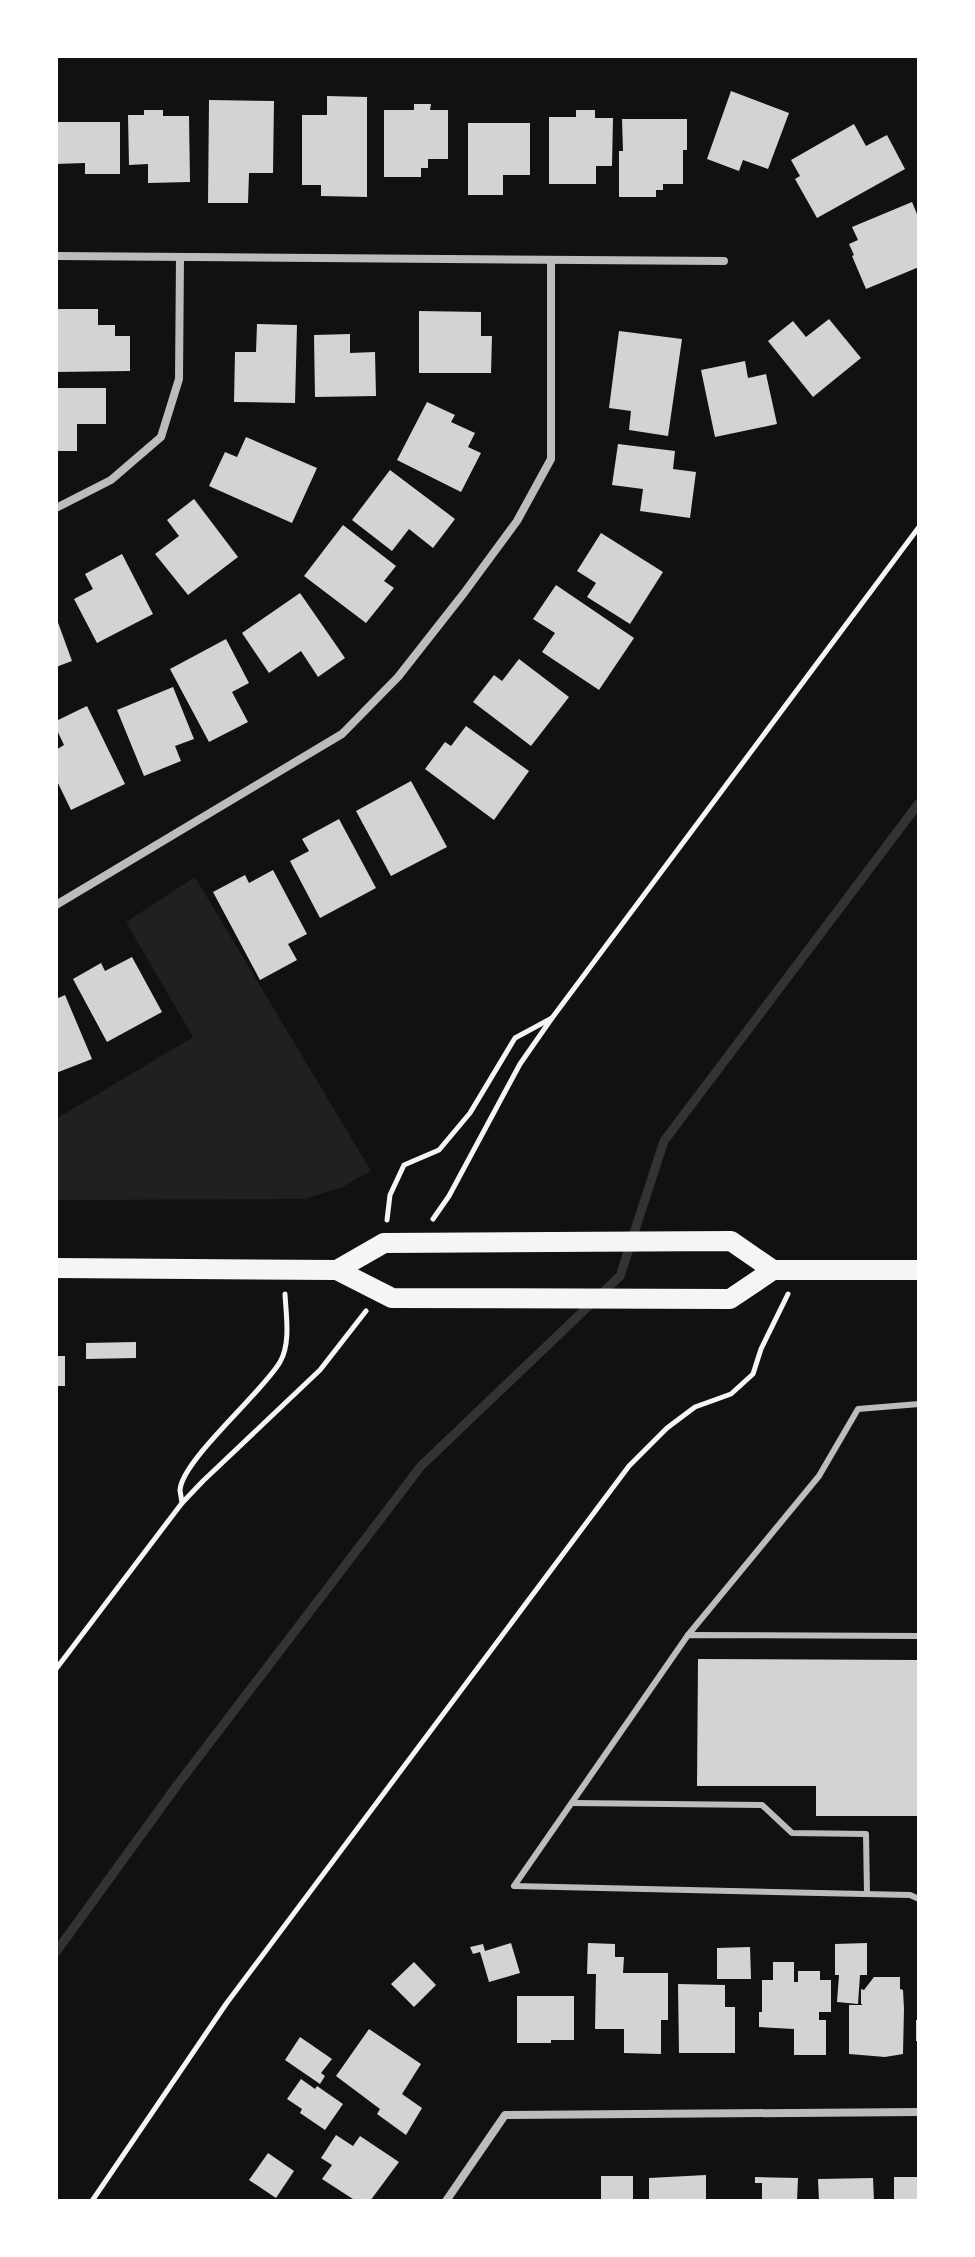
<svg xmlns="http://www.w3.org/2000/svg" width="975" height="2257" font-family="'Libre Baskerville',serif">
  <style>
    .green { fill: #202020 }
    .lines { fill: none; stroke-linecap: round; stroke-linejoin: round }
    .stream { stroke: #333; stroke-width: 9 }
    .building { fill: #d3d3d3 }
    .path { stroke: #f5f5f5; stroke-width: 5 }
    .service { stroke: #bcbcbc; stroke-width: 6 }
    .minor { stroke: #bcbcbc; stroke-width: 8 }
    .primary { stroke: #f5f5f5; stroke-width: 20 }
  </style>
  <rect width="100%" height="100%" fill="#111"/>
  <polygon class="green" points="195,877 371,1171 342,1187 305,1199 56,1200 56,1119 193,1037 126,922"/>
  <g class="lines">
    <polyline class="stream" points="56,1952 178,1784 421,1466 620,1276 664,1141 919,803"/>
  </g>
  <g class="building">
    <polygon points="731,91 789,113 768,169 743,160 739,171 707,159"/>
    <polygon points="327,96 367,97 367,197 321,196 321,185 302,185 302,115 327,115"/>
    <polygon points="209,100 274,101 273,173 249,173 248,203 208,203"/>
    <polygon points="414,104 431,104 430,110 448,110 448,159 428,159 428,168 421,168 421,177 384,177 384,110 414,110"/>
    <polygon points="144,110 163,110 163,116 189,116 190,182 148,183 148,164 129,165 128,115 144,115"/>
    <polygon points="576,110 595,110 595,118 613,118 612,166 596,166 596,184 549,184 549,117 576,117"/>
    <polygon points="622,119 687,119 687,150 683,150 683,184 663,184 663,190 656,190 656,197 619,197 619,151 623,151"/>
    <polygon points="56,122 120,122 120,174 85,174 85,163 56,164"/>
    <polygon points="468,123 530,123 530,175 503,175 503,195 468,195"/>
    <polygon points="854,124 866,146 887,135 905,169 817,218 795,179 800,176 791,160"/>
    <polygon points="912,202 919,219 919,267 866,289 852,256 854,255 849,244 858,240 852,227"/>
    <polygon points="56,309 98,309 98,325 115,325 115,336 130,336 130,371 56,372"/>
    <polygon points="419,311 481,312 481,336 492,336 491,373 419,373"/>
    <polygon points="829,319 861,358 813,397 768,341 793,321 806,337"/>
    <polygon points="257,324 297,325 295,403 234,402 235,352 256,352"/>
    <polygon points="619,331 682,339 668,436 629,430 631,411 609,408"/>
    <polygon points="350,334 350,353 375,352 376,396 315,397 314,335"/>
    <polygon points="745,361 748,378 766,374 777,424 715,437 701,370"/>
    <polygon points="56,388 106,388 106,424 77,424 77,451 56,451"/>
    <polygon points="427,402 455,415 451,422 475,433 468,447 481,453 461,492 397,460"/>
    <polygon points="246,437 317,468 292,523 209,486 225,452 237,457"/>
    <polygon points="618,444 675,451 673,469 696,472 690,518 640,511 643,489 612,485"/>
    <polygon points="390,470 455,519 433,548 409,529 392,551 352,520"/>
    <polygon points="194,499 238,557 188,595 155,554 179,536 167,520"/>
    <polygon points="343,525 396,566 384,581 394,588 366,623 304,576"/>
    <polygon points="601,533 663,572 630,624 587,597 596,583 577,571"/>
    <polygon points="122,554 153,614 97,643 74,599 93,589 85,574"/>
    <polygon points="556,585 634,638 599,690 542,652 555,633 533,619"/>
    <polygon points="300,593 345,658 318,677 301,651 269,673 242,633"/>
    <polygon points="56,617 72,661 56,667"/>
    <polygon points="226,639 249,683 232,692 248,722 209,742 170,669"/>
    <polygon points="519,659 569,697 531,746 473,702 494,675 502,681"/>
    <polygon points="173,687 194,739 175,746 181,761 144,776 117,710"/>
    <polygon points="87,706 125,784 71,810 56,779 56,750 64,745 56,728 56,721"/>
    <polygon points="466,726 529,771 494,820 425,769 445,742 451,746"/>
    <polygon points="411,781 447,847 391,876 356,811"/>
    <polygon points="339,819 376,888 320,918 290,861 309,851 302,839"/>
    <polygon points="273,870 307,934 288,944 297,960 260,980 213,892 245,875 249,883"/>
    <polygon points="132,957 162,1012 107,1042 73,979 101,963 105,971"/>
    <polygon points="65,995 92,1059 56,1073 56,999"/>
    <polygon points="136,1342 136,1358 86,1359 86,1343"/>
    <rect x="56" y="1356" width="9" height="30"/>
    <polygon points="698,1659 919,1660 919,1816 816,1816 816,1786 697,1786"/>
    <polygon points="511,1943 520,1973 489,1982 480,1952 473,1954 470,1947 483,1944 485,1951"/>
    <polygon points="588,1943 615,1944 615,1957 624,1957 623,1973 668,1973 668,2020 661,2020 661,2054 624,2053 624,2029 595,2029 596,1974 587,1974"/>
    <polygon points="867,1943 867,1975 860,1975 858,2004 837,2002 839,1975 835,1975 835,1944"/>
    <polygon points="750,1947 751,1979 717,1979 717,1948"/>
    <polygon points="414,1962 436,1985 414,2007 391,1984"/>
    <polygon points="773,1962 794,1962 794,1982 798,1982 798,1971 820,1971 820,1980 831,1980 831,2012 819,2012 819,2020 826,2020 826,2055 794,2055 794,2029 759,2027 759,2012 762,2012 762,1980 773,1980"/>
    <polygon points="874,1977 900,1977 900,1989 903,1990 904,2009 903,2054 885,2057 849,2054 849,2005 863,2005 861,2004 861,1989 864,1990"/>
    <polygon points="678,1984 725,1985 725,2007 735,2007 735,2053 679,2053"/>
    <polygon points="517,1996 574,1996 574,2040 551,2040 551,2043 517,2043"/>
    <rect x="916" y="2020" width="3" height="21"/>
    <polygon points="369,2029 421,2064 402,2094 422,2108 406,2135 377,2114 380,2109 336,2076"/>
    <polygon points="300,2037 332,2059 321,2073 325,2076 320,2084 285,2060"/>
    <polygon points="301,2079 315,2089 317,2086 343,2104 325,2130 300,2113 302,2109 287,2099"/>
    <polygon points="336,2135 353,2146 360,2136 399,2162 370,2201 356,2201 322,2179 332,2165 321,2158"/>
    <polygon points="268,2153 294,2171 276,2198 249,2180"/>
    <polygon points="706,2175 706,2201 649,2201 649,2178"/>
    <rect x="601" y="2176" width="32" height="25"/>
    <polygon points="755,2177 798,2178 797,2201 762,2201 762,2183 755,2183"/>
    <rect x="894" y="2177" width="25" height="24"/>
    <polygon points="873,2178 874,2201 819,2201 818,2179"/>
  </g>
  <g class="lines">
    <g class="path">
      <polyline points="433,1219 449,1196 520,1064 552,1018 919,527"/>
      <polyline points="387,1220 390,1195 404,1165 439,1150 470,1113 515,1038 552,1018"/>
      <path d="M182,1503C182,1502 180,1491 180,1490C182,1460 262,1393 280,1362C291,1343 286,1315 285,1294"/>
      <polyline points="56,1669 182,1503 203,1481 320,1370 366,1311"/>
      <polyline points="92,2201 226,2004 629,1466 667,1428 695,1407 731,1394 753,1374 761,1349 788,1294"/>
    </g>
    <g class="service">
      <polyline points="688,1635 819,1476 858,1409 919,1404"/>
      <polyline points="919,1636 688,1635 514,1886 910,1895 919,1899"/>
      <polyline points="572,1803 762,1805 792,1833 866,1834 867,1894"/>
    </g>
    <g class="minor">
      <polyline points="56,256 724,261"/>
      <polyline points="56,508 111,480 161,437 179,379 180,257"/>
      <polyline points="56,905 342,734 398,677 464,593 517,521 551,459 551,260"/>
      <polyline points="446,2201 505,2115 919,2112"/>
    </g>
    <g class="primary">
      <polyline points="56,1268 337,1270 392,1298 730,1299 773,1270 919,1270"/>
      <polyline points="337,1270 384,1243 731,1241 773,1270"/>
    </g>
  </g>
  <rect width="975" height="2257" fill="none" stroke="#ffffff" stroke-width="116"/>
</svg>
